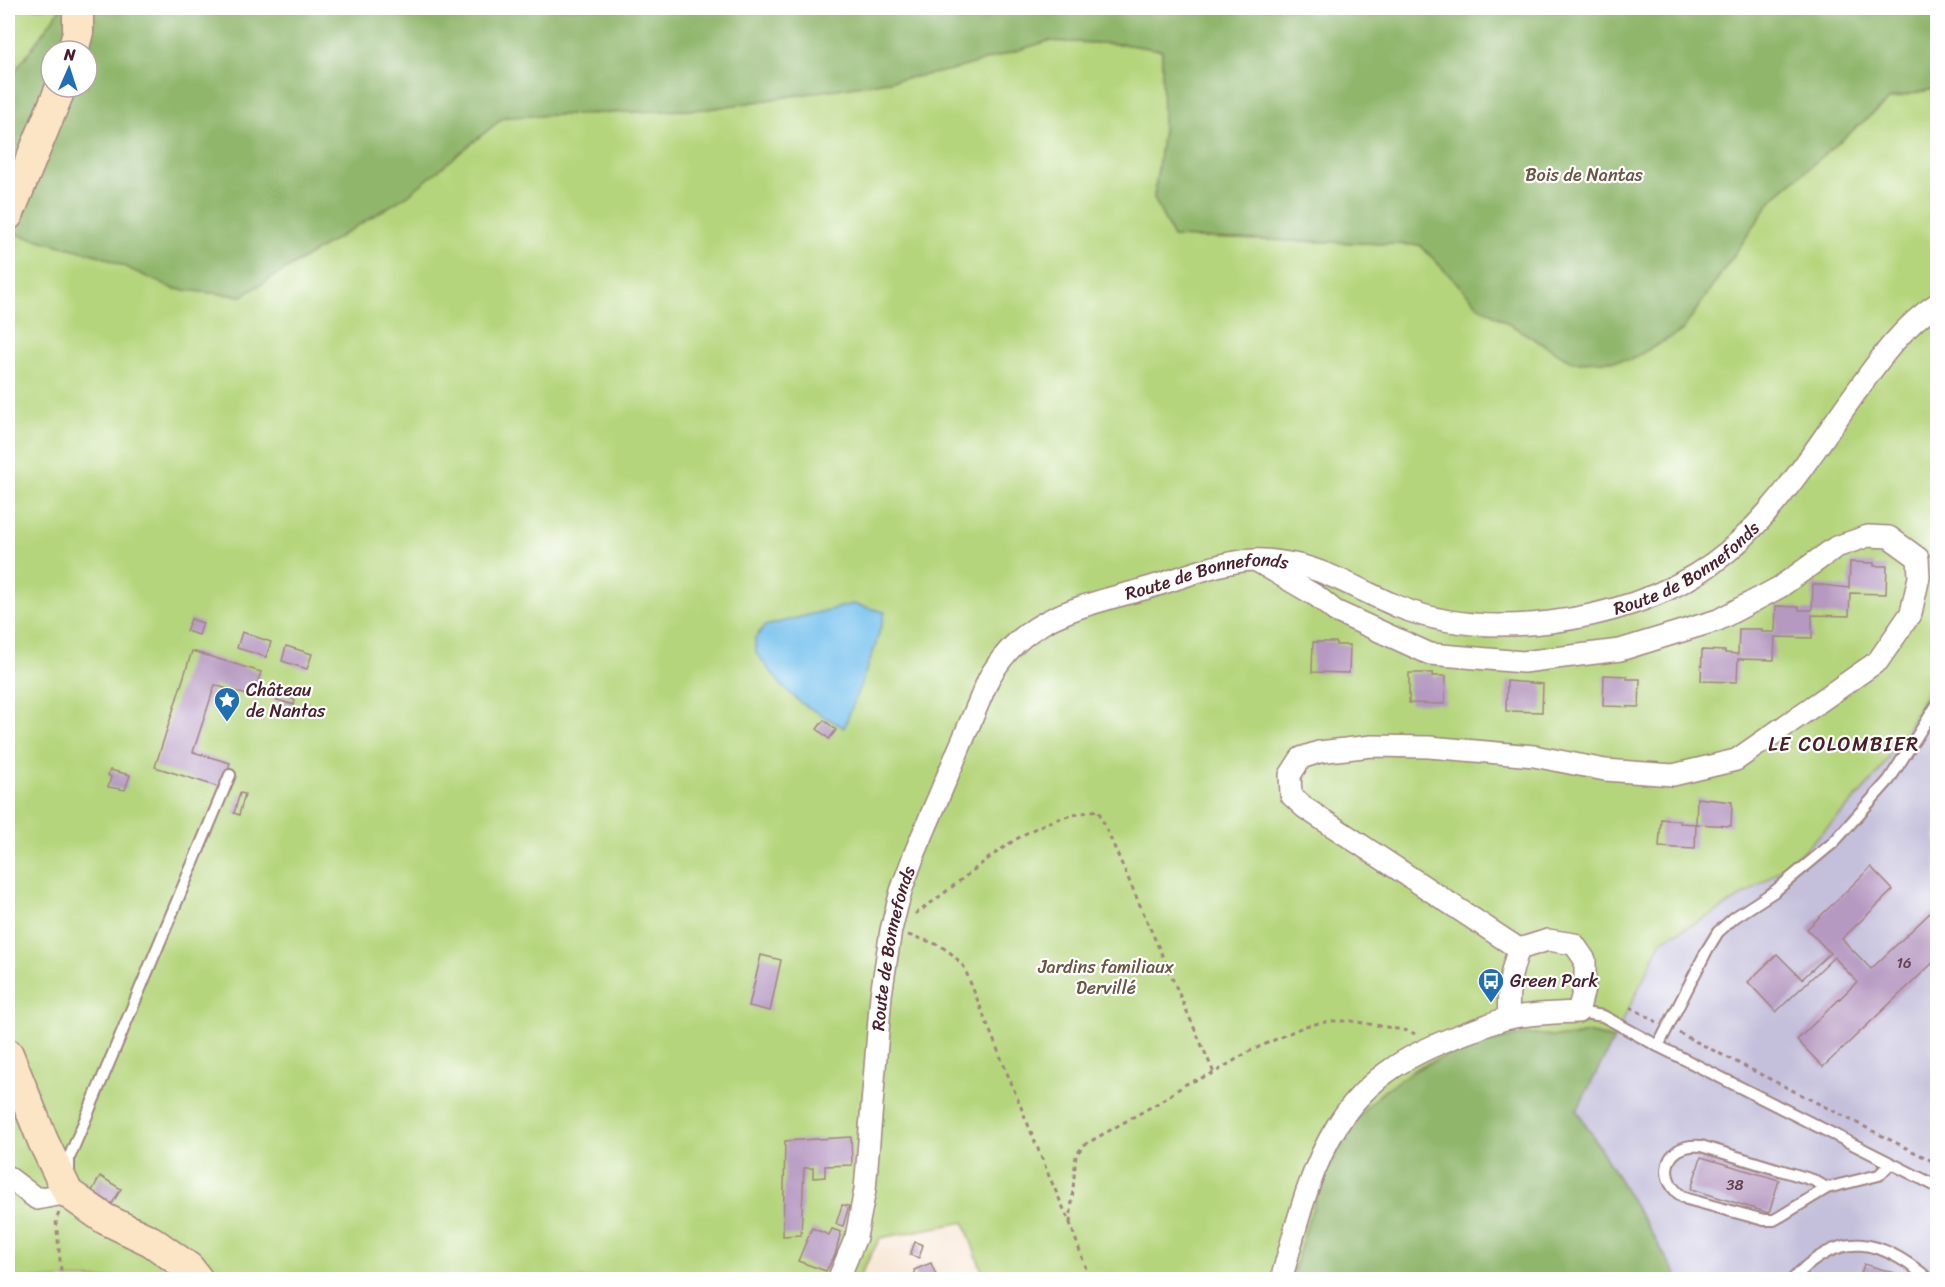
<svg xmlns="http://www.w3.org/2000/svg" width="1945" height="1287" font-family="Sriracha,sans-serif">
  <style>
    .industrial { fill: #c4c0db }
    .green { fill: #b5d57c; stroke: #807a54; stroke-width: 1.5 }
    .forest { fill: #90b66c; stroke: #6d6a4c; stroke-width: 1.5; fill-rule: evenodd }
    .water { fill: #72c0ed; stroke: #5e708c; stroke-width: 1.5 }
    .building { fill: #b699c1 }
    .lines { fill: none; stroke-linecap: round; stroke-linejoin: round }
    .lane-casing { stroke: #a18481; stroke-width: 14 }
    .street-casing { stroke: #a18481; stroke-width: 24 }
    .secondary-casing { stroke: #a18481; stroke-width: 33 }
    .path { stroke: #a18481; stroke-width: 3; stroke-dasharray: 4.5 4.5; stroke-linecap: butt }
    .lane { stroke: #fff; stroke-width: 10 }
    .street { stroke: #fff; stroke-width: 21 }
    .secondary { stroke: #fce5c4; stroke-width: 30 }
    .labels { text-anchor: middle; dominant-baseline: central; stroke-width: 4.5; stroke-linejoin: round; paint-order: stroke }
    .number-label { font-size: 15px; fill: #653e50 }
    .park-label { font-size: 18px; fill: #6a5643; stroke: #fff }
    .street-label { font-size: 18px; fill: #4a1f2b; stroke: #fff }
    .poi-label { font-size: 18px; fill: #4a1f2b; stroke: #fff; text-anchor: start }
    .neighbourhood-label { font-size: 20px; letter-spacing: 1.5px; fill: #4a1f2b; stroke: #fff }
  </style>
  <rect width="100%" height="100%" fill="#fff"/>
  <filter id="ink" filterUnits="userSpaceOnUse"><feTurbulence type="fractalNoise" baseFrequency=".0167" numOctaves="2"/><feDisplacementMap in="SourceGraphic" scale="12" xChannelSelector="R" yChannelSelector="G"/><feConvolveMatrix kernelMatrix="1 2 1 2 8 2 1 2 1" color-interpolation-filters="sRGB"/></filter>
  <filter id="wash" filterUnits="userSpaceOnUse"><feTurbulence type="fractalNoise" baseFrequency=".008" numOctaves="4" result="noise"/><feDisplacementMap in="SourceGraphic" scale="24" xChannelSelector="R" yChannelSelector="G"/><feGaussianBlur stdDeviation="1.35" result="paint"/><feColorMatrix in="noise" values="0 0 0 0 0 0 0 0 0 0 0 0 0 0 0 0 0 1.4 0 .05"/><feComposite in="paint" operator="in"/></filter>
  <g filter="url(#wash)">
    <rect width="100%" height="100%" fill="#f8e8d7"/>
    <polygon class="industrial" points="1937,671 1937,1279 1679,1279 1577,1110 1662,940 1713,914 1742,896 1768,879 1806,848 1846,809 1877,775 1909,725"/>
    <g class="green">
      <polygon points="8,8 61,8 8,81"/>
      <polygon points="1048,41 1123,44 1162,50 1163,130 1154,198 1173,237 1420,245 1479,306 1573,362 1630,360 1682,331 1773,198 1890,99 1937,88 1937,671 1909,725 1877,775 1846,809 1806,848 1768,879 1742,896 1713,914 1662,940 1614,1039 1587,1033 1566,1037 1533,1034 1461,1050 1418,1067 1380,1094 1348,1130 1326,1173 1305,1232 1291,1279 985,1279 964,1222 880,1238 858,1279 8,1279 8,232 101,256 174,289 242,296 408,195 504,117 708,109 920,76 956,69"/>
    </g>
    <g class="forest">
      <path d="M61,8H1937V88L1890,99L1773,198L1682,331L1630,360L1573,362L1479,306L1420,245L1173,237L1154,198L1163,130L1162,50L1123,44L1048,41L956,69L920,76L708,109L504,117L408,195L242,296L174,289L101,256L8,232V81ZM51,51H87V87H51Z"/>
      <path d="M1587,1033L1614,1039L1577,1110L1679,1279L1291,1280C1306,1230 1319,1174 1348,1131C1382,1080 1439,1053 1496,1041C1508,1038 1521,1035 1532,1034C1543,1034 1554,1037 1564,1037C1572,1037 1579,1035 1587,1033Z"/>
    </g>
    <polygon class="water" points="852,604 885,612 875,647 844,728 801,703 783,687 756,653 755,638 765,626"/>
    <g id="blocks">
      <g class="building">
        <polygon points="1850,562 1874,563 1874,566 1887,566 1886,594 1850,593 1849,616 1812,615 1812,638 1775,637 1774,660 1738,659 1737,682 1701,681 1702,650 1725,651 1725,653 1738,654 1739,629 1762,629 1762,632 1775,632 1776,606 1799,607 1799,610 1812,610 1813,584 1849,588"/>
        <polygon points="191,619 203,623 199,635 186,631"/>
        <polygon points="242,632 271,642 266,657 237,648"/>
        <polygon points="1313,642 1336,642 1336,645 1350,645 1349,673 1312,672"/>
        <polygon points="286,646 312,654 307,669 282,661"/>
        <polygon points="192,651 261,672 253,697 215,685 193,752 230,763 222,788 155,767"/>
        <polygon points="1409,673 1433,673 1432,676 1446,676 1445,704 1409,703"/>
        <polygon points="1604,675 1627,676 1627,679 1640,679 1639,707 1603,706"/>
        <polygon points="1507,681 1543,684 1542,712 1506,711"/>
        <polygon points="274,694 295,700 294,705 274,699"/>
        <polygon points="824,720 836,730 829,739 817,729"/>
        <polygon points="110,770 130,775 125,790 108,787 111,777 108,775"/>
        <polygon points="240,793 245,794 239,815 234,813"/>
        <polygon points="1697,798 1732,802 1731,826 1696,824"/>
        <polygon points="1661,819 1680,821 1680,823 1696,824 1695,849 1659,847"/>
        <polygon points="1871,867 1893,890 1842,939 1871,969 1931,912 1938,918 1938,958 1823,1067 1797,1040 1857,982 1834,957 1776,1012 1748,982 1777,954 1802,979 1830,953 1807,929"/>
        <polygon points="761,955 781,960 770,1011 749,1006"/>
        <polygon points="851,1137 852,1165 825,1166 825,1177 813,1178 813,1168 804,1168 801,1235 783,1236 785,1141"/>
        <polygon points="1701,1157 1779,1180 1769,1213 1691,1189"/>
        <polygon points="100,1176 121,1189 112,1204 92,1191"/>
        <polygon points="842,1205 849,1206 843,1226 836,1224"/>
        <polygon points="812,1228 829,1235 832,1229 841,1232 835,1255 826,1271 798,1261"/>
        <polygon points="915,1242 923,1245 919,1258 910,1255"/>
        <polygon points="931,1263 938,1280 917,1280 914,1270"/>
        <polygon points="1864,1264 1895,1273 1893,1280 1859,1280"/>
      </g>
    </g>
  </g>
  <g filter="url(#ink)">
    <use href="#blocks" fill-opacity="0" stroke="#a18481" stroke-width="1.5"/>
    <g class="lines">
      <g class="lane-casing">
        <g id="lane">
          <polyline points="1578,1012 1603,1016 1658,1046 1938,1187"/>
          <polyline points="1658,1046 1707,950 1718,932 1735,917 1775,891 1834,842 1889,780 1938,703"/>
          <polyline points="69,1175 69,1158 230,775"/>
          <path d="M1827,1188L1781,1216L1774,1220H1764L1687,1199C1655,1183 1663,1142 1701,1146L1813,1180L1827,1188L1879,1175L1890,1164"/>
          <path d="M1792,1280C1840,1228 1880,1238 1930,1280"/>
        </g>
      </g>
      <g class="street-casing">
        <g id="street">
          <polyline points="1255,560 1318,597 1335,611 1430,654 1523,662 1620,650 1718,620 1780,587 1836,547 1868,536 1889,537 1918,558 1919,577 1911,613 1878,661 1736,760 1673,775 1605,770 1534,756 1429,747 1372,746 1319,752 1301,758 1290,775 1291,795 1305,808 1519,949"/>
          <polyline points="8,1177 37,1199 68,1193"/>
          <path id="s1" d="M838,1280L856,1237L865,1190L881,995L891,930L901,891L914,855L989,678C1001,657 1014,642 1034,629C1066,607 1114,598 1151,587C1184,577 1220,561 1255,560C1268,559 1282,562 1294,564C1327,570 1367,594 1399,607C1446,626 1500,628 1550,622C1606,615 1666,597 1713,563C1771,521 1810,456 1851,399C1877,363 1900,328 1938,303"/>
          <path d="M1281,1280C1296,1228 1308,1172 1337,1126C1369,1074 1415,1051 1471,1031C1484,1027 1497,1020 1510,1018C1532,1013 1555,1013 1578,1012L1585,985V960L1574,944L1548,940L1519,949C1510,973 1507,992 1509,1018"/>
        </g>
      </g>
      <g class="secondary-casing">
        <g id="secondary">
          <polyline points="73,51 78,32 78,8"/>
          <polyline points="8,215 61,87"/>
          <polyline points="8,1054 43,1141 68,1193 105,1219 151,1241 189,1268 198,1280"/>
        </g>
      </g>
      <g class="path">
        <path d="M915,914C956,887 996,847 1040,826C1059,817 1078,814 1098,810L1214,1073"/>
        <path d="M908,935C935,943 946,945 964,967L1049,1176L1070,1223L1090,1280"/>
        <polyline points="1630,1007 1657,1022"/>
        <polyline points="1679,1033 1938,1164"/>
        <polyline points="59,1213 56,1220 62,1280"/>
        <polyline points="1070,1223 1076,1155 1084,1145 1158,1103 1186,1084 1214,1073 1248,1052 1305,1026 1330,1021 1352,1021 1409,1031 1415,1034"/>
      </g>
      <use href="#lane" class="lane"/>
      <use href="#street" class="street"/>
      <use href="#secondary" class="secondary"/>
    </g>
  </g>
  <defs>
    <g id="sight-pin" transform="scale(1.35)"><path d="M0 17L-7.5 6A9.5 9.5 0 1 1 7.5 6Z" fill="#1f6fb2" stroke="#fff"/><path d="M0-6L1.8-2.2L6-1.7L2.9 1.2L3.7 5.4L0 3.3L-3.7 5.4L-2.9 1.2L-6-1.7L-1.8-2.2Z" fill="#fff"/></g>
    <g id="bus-pin" transform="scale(1.35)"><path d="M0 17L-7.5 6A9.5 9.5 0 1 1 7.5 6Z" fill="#1f6fb2" stroke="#fff"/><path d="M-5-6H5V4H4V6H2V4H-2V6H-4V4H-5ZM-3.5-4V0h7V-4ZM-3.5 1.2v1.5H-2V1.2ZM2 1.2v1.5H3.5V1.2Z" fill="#fff"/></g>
  </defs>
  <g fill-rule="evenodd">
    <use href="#sight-pin" x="227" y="700"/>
    <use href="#bus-pin" x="1491" y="981"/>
  </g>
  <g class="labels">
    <g class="number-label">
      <text x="1904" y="963">16</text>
      <text x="1735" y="1185">38</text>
    </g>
    <g class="park-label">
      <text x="1584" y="175">Bois de Nantas</text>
      <text x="1106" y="967">Jardins familiaux<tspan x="1106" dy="21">Dervillé</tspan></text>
    </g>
    <g class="street-label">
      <text stroke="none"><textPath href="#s1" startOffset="1382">Route de Bonnefonds</textPath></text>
      <text stroke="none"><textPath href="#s1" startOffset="876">Route de Bonnefonds</textPath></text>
      <text stroke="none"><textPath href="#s1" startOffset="338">Route de Bonnefonds</textPath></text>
    </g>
    <g class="poi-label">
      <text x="246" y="690">Château<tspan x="246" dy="21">de Nantas</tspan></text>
      <text x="1510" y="981">Green Park</text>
    </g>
    <g class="neighbourhood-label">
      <text x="1844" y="744">LE COLOMBIER</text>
    </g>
  </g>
  <rect width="1945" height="1287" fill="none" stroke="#fff" stroke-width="30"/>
  <g transform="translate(69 69) rotate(3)"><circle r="28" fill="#ffffff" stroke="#b7a5aa" stroke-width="1.5"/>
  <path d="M0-4.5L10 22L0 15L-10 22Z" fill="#1f6fb2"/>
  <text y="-9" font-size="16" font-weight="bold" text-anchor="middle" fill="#4a1f2b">N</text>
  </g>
</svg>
